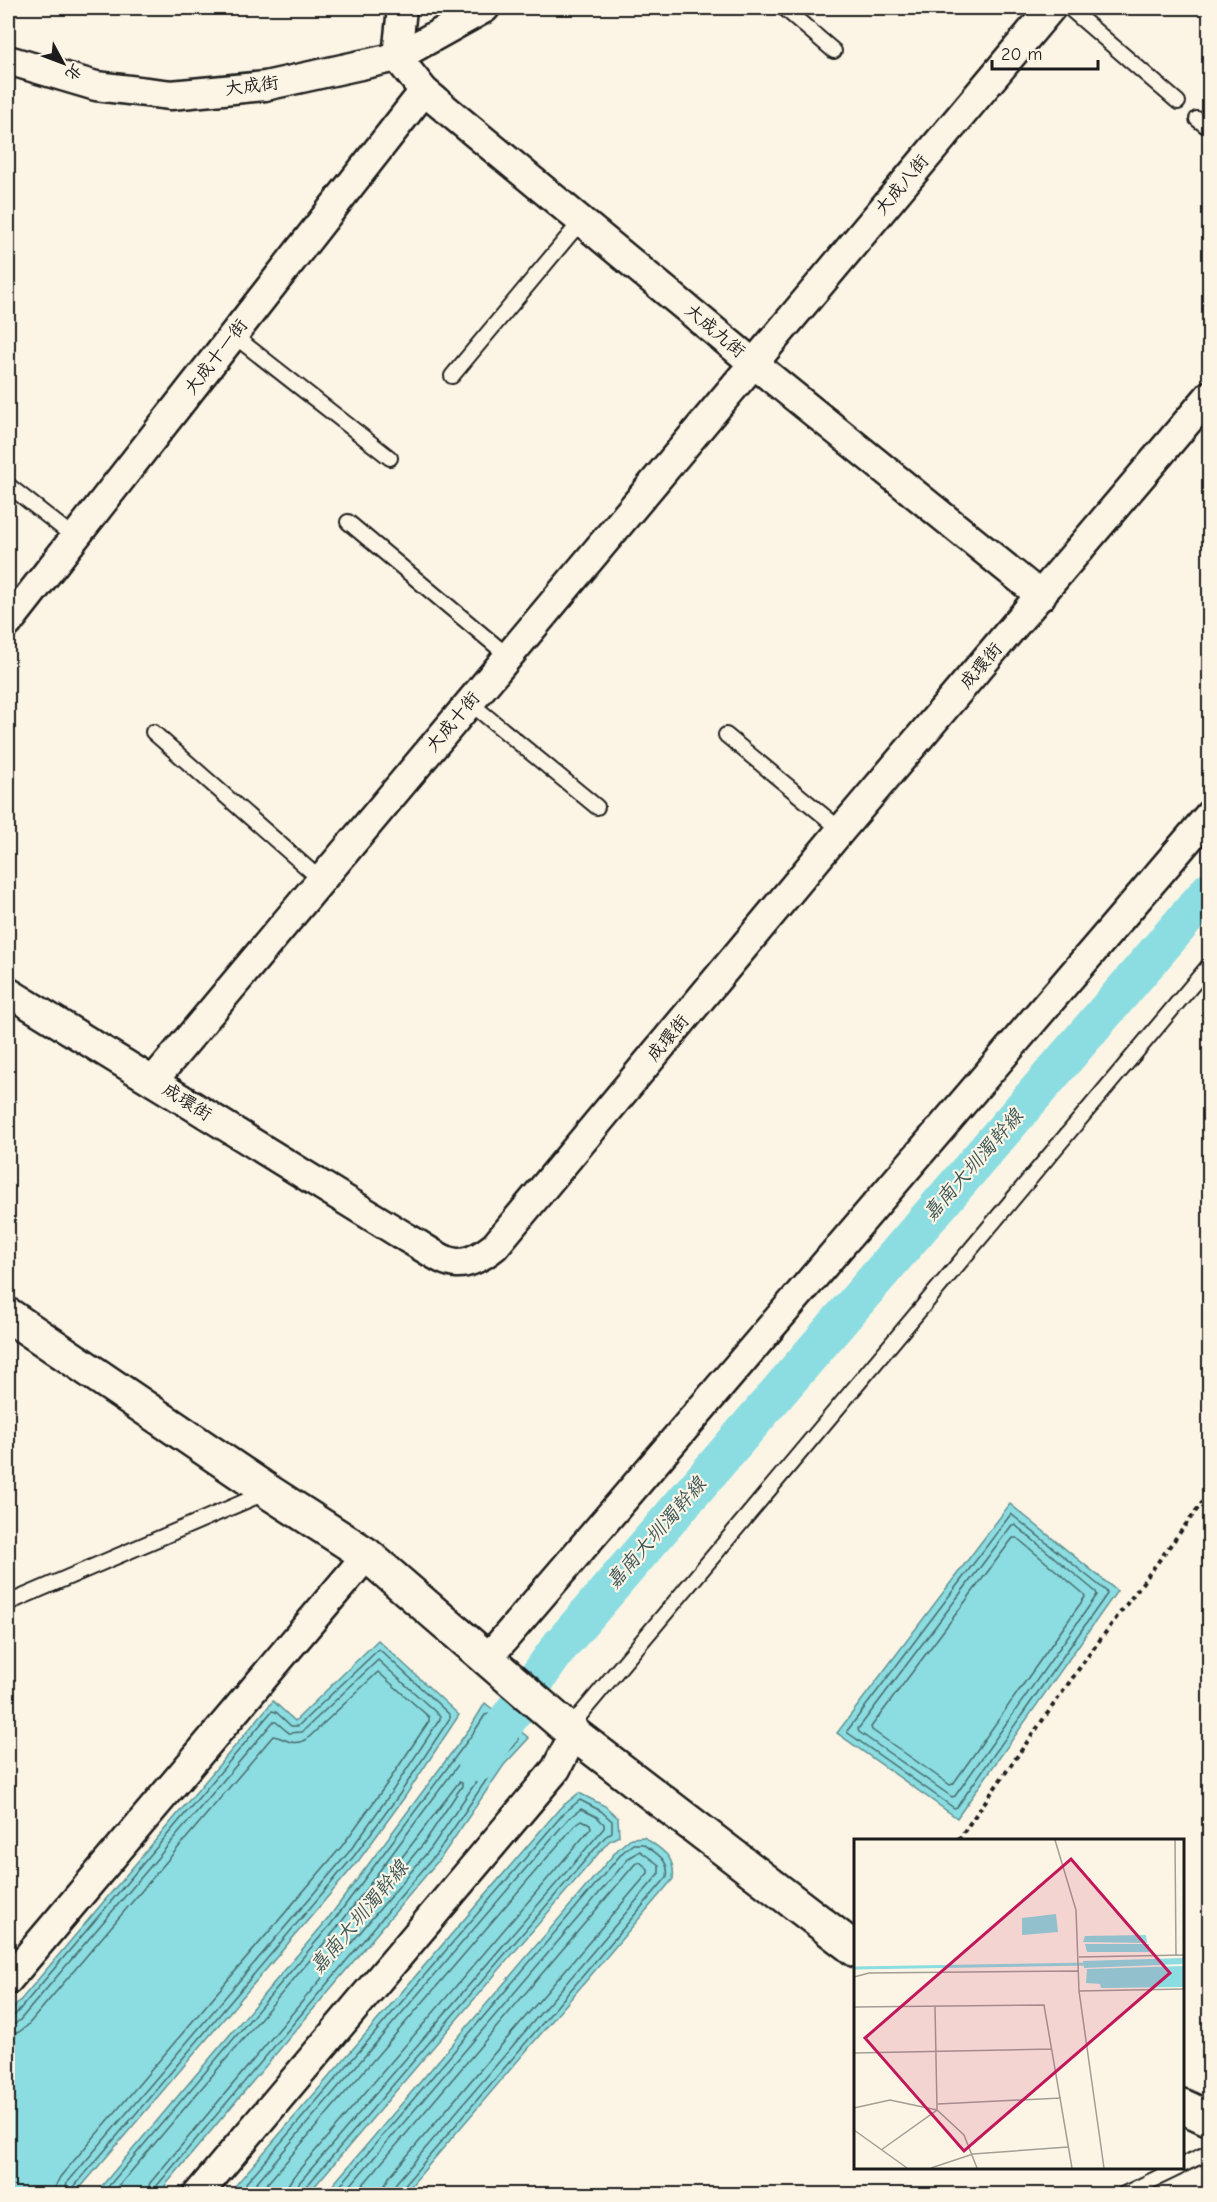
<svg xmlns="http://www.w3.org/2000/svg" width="1217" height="2202" font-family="'Comic Neue','LXGW WenKai TC',sans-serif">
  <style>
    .water { fill: #8bdde1; stroke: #5f9092; stroke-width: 1.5 }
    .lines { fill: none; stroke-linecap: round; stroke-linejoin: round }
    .shore { stroke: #48696b; stroke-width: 1.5 }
    .canal { stroke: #8bdde1; stroke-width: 38 }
    .service-casing { stroke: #1c1c1c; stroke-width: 18 }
    .minor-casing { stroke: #1c1c1c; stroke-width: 33 }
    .tertiary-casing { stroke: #1c1c1c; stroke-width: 38 }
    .path { stroke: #1c1c1c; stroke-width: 4; stroke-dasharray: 4.5 4.5; stroke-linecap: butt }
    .service { stroke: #fcf5e5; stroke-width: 14 }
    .minor { stroke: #fcf5e5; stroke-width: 28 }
    .tertiary { stroke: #fcf5e5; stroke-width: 33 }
    .labels { text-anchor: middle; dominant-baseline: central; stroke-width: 4.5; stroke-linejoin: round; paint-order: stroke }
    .street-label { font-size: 18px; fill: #1c1c1c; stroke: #fcf5e5 }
    .water-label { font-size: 20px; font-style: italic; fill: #3d5657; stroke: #fcf5e5 }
    .inset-river { fill: none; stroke: #8bdde1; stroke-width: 3 }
    .inset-road { fill: none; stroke: #a29e95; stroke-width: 1.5 }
    .view { fill: #c2185b; fill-opacity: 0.15; stroke: #c2185b; stroke-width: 3 }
    .inset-edge { fill: none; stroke: #1c1c1c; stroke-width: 3 }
  </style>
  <rect width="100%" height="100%" fill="#fcf5e5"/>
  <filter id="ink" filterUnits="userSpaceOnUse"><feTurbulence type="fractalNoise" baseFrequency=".0167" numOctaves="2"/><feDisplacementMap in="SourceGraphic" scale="12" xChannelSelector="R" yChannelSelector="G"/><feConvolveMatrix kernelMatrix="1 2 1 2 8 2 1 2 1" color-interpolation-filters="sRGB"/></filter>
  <g filter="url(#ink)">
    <g class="water">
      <polygon points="1010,1504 1117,1591 957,1818 837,1733"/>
      <polygon points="378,1640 459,1715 404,1798 359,1860 75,2194 8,2194 8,2015 273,1701 295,1721"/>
      <polygon points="485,1703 529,1738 504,1765 442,1856 158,2194 95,2194 327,1920 470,1728"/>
      <polygon points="579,1793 605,1806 618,1818 619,1836 609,1841 308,2194 246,2194 235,2186 560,1808"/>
      <path d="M644,1837C661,1850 676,1855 673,1879L404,2194H325L619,1848L631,1838Z"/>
    </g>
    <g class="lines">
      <g class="shore">
        <polygon points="1011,1514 1106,1591 1107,1594 957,1807 954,1808 848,1733 847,1731"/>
        <polygon points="1012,1525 1015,1525 1096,1592 1097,1595 955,1796 952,1797 859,1732 858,1729"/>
        <polygon points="1013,1538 1017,1538 1084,1594 1085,1597 953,1784 950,1785 872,1730 871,1727"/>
        <polygon points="459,1782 462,1783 462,1786 424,1843 386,1888 382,1889 381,1885"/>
        <polyline points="8,2018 15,2015 272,1711 276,1712 291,1726 298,1726 379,1649 450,1715 450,1718 399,1795 354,1856 73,2188 71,2194"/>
        <polyline points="8,2025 15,2024 20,2020 273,1722 276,1722 289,1733 302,1732 378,1660 440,1716 440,1719 393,1790 349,1852 67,2183 64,2194"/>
        <path d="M8,2035L19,2032L27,2026L273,1736C287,1738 290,1747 306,1740L378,1672L429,1717V1721L386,1785L342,1846L60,2177L56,2185L55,2194"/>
        <polyline points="102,2194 331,1924 474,1732 485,1715 489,1714 518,1737 518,1741 499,1761 437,1853 155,2188 154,2194"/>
        <polyline points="112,2194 337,1928 487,1726 491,1726 506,1738 507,1742 493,1757 431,1848 150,2183 146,2194"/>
        <polyline points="249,2194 246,2183 564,1813 580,1800 601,1811 612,1821 612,1832 605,1837 305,2188 304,2194"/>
        <polyline points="257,2194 256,2183 569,1818 581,1809 597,1817 604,1824 604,1828 299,2183 296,2194"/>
        <polyline points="266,2194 266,2185 576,1824 582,1820 590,1824 591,1828 293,2177 288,2185 287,2194"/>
        <path d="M333,2194L623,1852L633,1844H643C655,1853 670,1859 667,1877L402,2188L400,2194"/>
        <polyline points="343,2194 629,1858 640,1851 659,1865 659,1874 396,2183 393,2194"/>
        <polyline points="355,2194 635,1864 640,1862 648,1869 648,1873 389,2177 385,2185 384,2194"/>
      </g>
      <polyline class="canal" points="477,1763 560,1646 1210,890"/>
      <g class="service-casing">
        <g id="service">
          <polyline points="784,8 834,51"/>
          <polyline points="1069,8 1178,102"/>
          <polyline points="1197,119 1210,129"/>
          <polyline points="233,335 390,458"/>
          <polyline points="452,376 582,220"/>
          <polyline points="8,485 74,537"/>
          <polyline points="348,522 508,656"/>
          <polyline points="469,702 597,807"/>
          <polyline points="153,732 321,880"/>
          <polyline points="726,735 841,830"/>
          <polyline points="8,1603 267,1492"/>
          <polyline points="574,1734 580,1715 1210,964"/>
          <polyline points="1182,2165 1210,2152"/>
          <polyline points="1124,2194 1178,2168"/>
        </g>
      </g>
      <g class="minor-casing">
        <g id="minor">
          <polyline points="402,8 397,57 424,91 753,363 1041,596"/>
          <polyline points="8,60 96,86 171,95 265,86 397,57 485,8"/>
          <polyline points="8,623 424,91"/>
          <path d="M8,992L407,1238C445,1259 455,1278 495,1246L841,830L1210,395"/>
          <polyline points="153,1081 1051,8"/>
          <polyline points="487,1659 1210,814"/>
          <polyline points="8,1980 367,1555"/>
          <polyline points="198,2194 556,1769 574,1734"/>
        </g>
      </g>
      <g class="tertiary-casing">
        <g id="tertiary">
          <polyline points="8,1315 269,1492 367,1555 574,1734 856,1950"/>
          <polyline points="1182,2106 1210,2119"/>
        </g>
      </g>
      <polyline class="path" points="958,1840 1088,1656 1210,1492"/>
      <use href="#service" class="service"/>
      <use href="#minor" class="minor"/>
      <use href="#tertiary" class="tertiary"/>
    </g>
  </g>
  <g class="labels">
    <g class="street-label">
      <text transform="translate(252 86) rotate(-7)">大成街</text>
      <text transform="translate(902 185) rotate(-50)">大成八街</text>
      <text transform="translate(715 331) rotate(40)">大成九街</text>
      <text transform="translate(216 357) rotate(-52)">大成十一街</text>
      <text transform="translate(981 666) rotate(-49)">成環街</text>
      <text transform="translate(453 722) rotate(-50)">大成十街</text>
      <text transform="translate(668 1038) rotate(-50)">成環街</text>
      <text transform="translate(187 1102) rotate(32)">成環街</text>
    </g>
    <g class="water-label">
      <text transform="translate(973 1165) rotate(-49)">嘉南大圳濁幹線</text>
      <text transform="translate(656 1533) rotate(-49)">嘉南大圳濁幹線</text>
      <text transform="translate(359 1917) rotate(-50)">嘉南大圳濁幹線</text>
    </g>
  </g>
  <g transform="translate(854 1839)">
    <rect width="330" height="330" fill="#fcf5e5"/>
    <path d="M202,75L204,93L168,96V79ZM292,96L293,104L229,103L231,97ZM231,105H295V113H233ZM330,119V125L230,129L229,122ZM330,127V148L247,149L246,145L232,144L233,130Z" fill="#8bdde1"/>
    <path class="inset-river" d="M0,129L234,125"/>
    <path class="inset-road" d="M201,1L222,71L225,152L250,329M321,1L322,116M225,118L330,116M0,138L15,134L225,132M225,152L330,150M0,168L190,166L218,329M0,214L198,210M84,265L207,259M0,269L36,261L83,271L110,296L123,329M0,291L53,329M27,311L83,271L81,167M77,329L119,315L214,308"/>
    <path class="view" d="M217,20L316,134L110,312L11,199Z"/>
    <rect width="330" height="330" class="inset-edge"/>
  </g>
  <rect width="1217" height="2202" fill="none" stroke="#fcf5e5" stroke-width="30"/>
  <rect x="15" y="15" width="1187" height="2172" fill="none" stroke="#1c1c1c" stroke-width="2" filter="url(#ink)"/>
  <g transform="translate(63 63) rotate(131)" stroke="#fcf5e5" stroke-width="4.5" paint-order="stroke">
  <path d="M0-4.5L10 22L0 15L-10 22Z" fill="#1c1c1c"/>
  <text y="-9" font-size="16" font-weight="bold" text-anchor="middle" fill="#1c1c1c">北</text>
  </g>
  <path d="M992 60v9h106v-9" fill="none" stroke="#1c1c1c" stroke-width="3"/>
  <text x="1001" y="60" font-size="18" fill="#1c1c1c" stroke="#fcf5e5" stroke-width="4.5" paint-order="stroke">20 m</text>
</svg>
